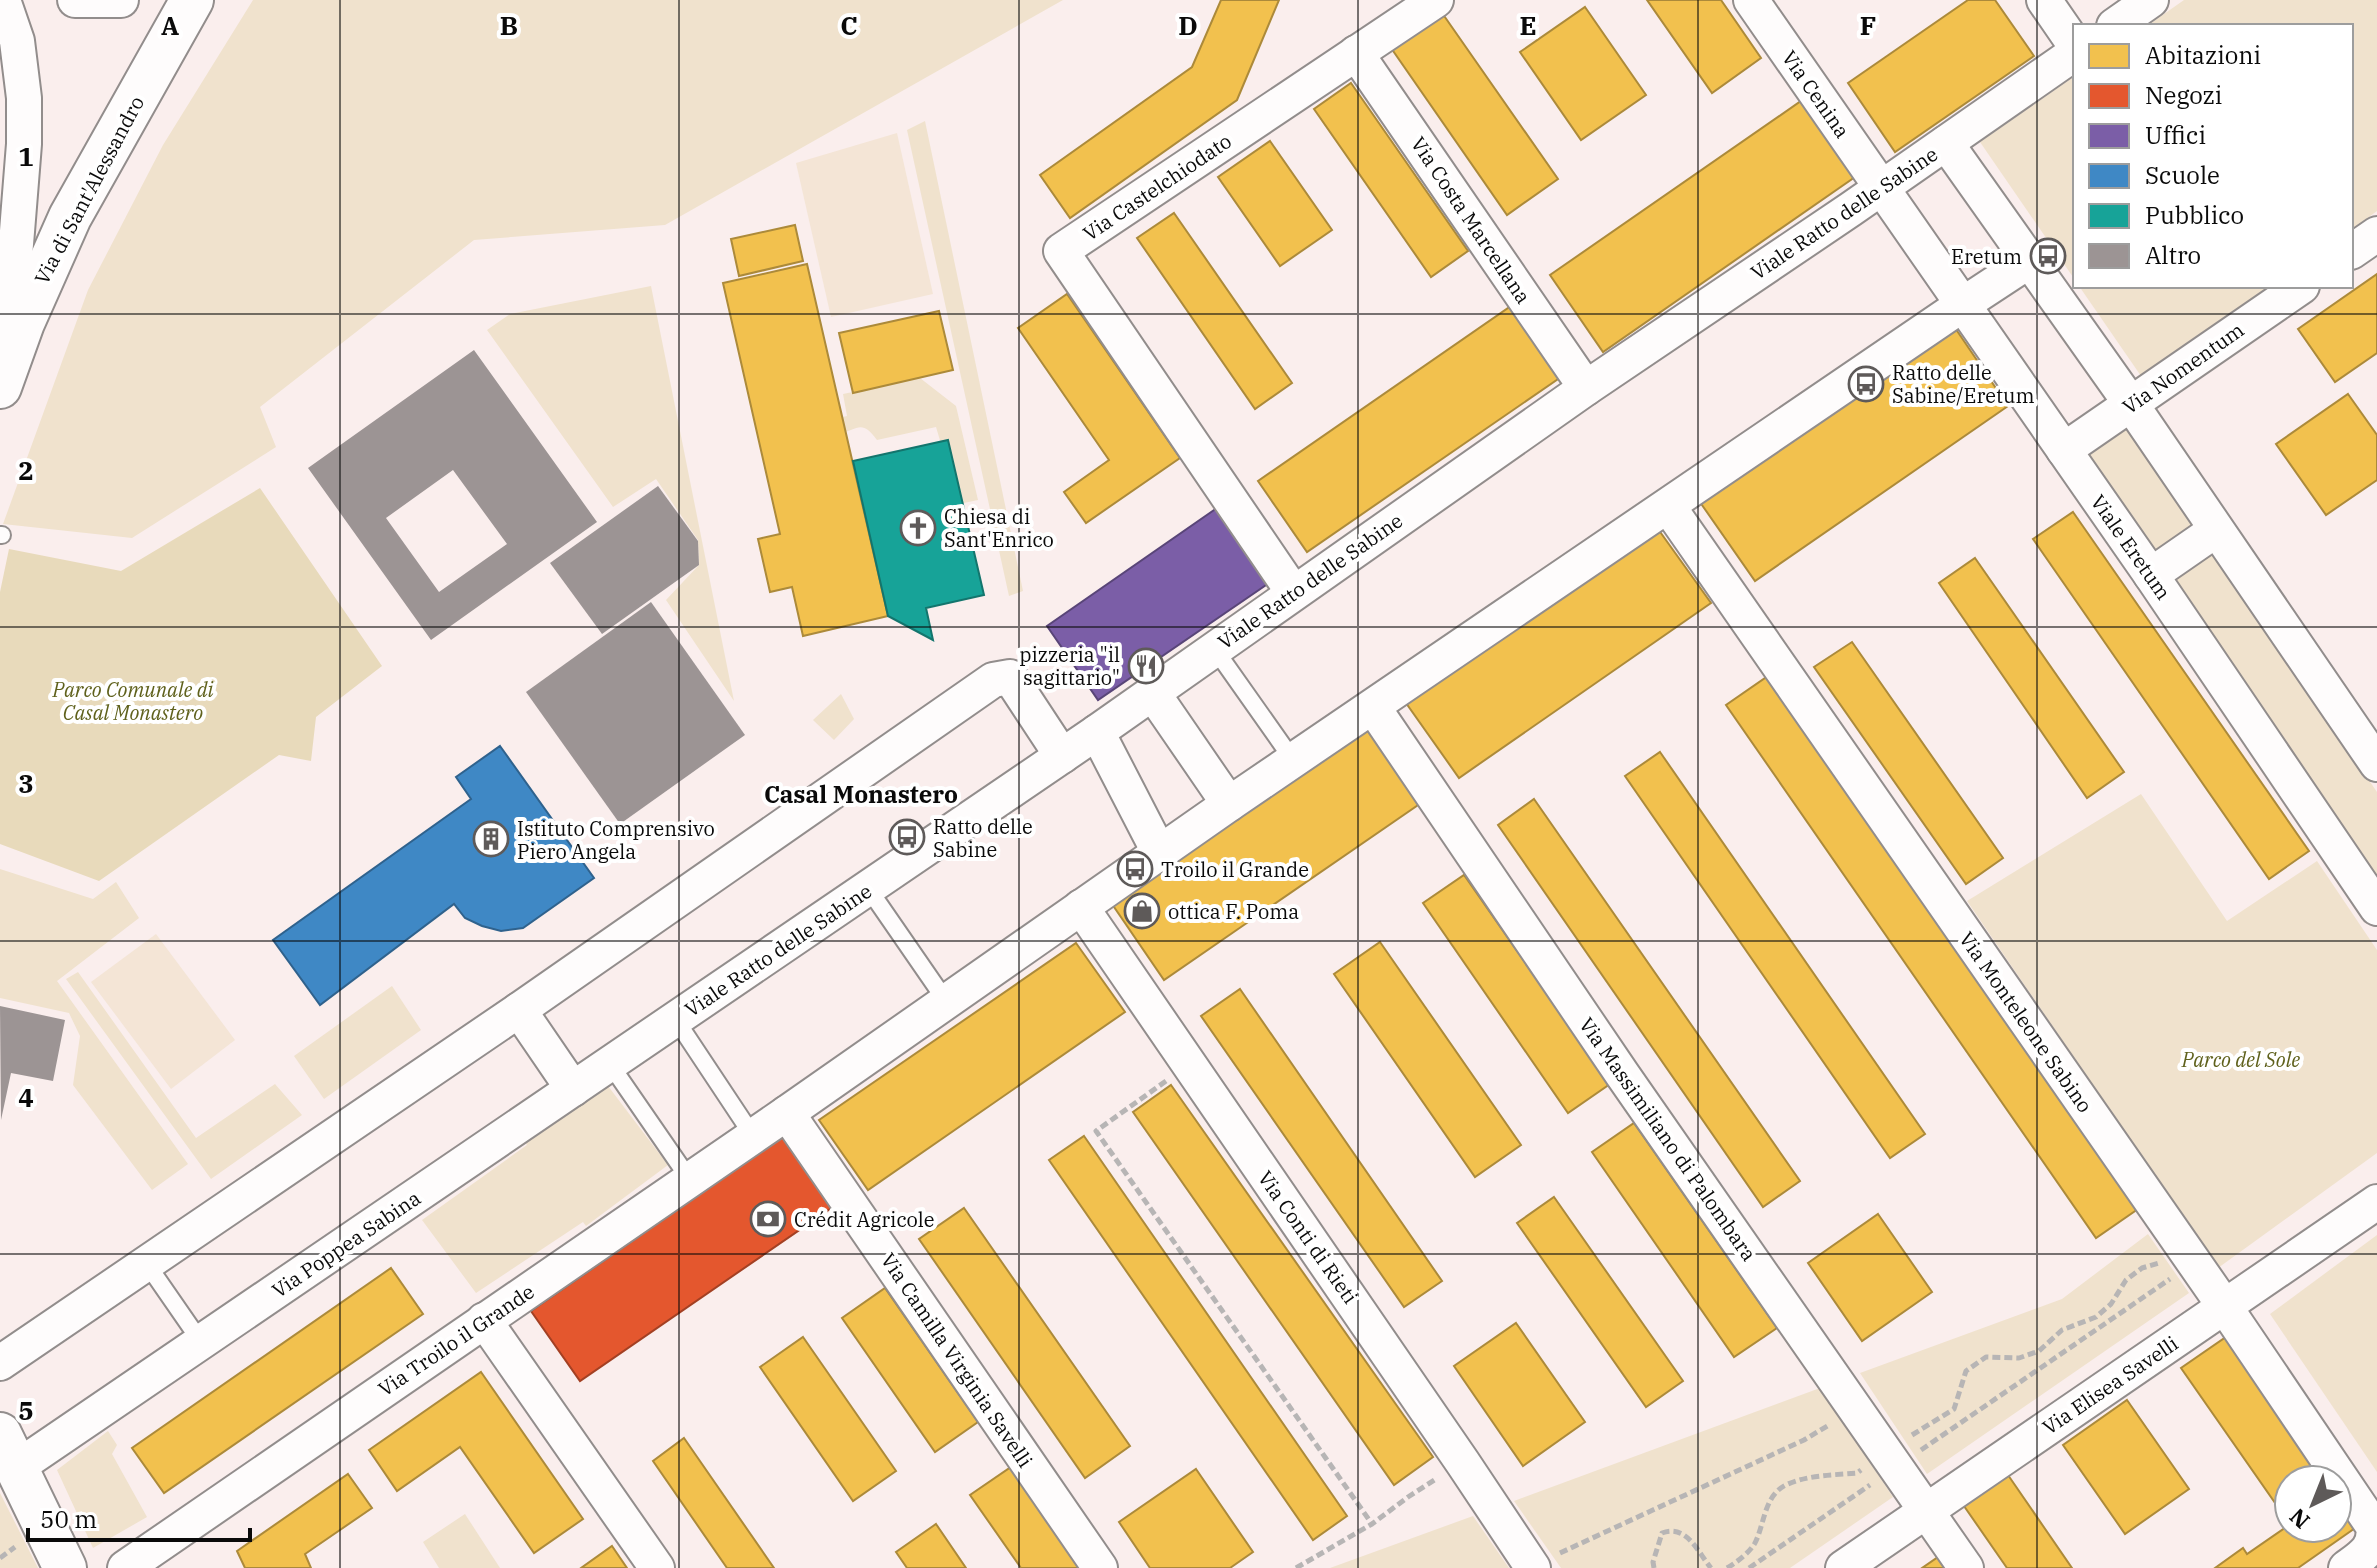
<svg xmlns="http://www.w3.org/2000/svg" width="2377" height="1568" font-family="'IBM Plex Serif',serif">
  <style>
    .green { fill: #f0e2cd }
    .forest { fill: #e8dabb }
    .pitch { fill: #f4e5d6 }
    .homes { fill: #f2c14e; stroke: #ac8a3a; stroke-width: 2 }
    .shops { fill: #e4572e; stroke: #a34023; stroke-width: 2 }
    .offices { fill: #7b5ea7; stroke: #594578; stroke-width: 2 }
    .schools { fill: #3f88c5; stroke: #2f628d; stroke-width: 2 }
    .public { fill: #17a398; stroke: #13756d; stroke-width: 2 }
    .building { fill: #9c9494; fill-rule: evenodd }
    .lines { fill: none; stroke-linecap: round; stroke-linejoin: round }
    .service-casing { stroke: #928d8c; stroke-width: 20 }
    .minor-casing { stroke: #928d8c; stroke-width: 38 }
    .tertiary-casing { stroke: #928d8c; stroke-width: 46 }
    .path { stroke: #b7b5b5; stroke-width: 5; stroke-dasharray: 8 4; stroke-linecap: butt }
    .service { stroke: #fefcfc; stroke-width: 16 }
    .minor { stroke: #fefcfc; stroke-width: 34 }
    .tertiary { stroke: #fefcfc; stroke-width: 42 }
    .grid { fill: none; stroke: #0a0a0a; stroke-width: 2; stroke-opacity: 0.55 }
    .labels { text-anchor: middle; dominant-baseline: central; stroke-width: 8; stroke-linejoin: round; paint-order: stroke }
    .street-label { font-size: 20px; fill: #0a0a0a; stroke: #fff }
    .poi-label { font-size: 20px; fill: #0a0a0a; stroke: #fff; text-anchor: start }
    .park-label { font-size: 20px; font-style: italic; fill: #5f611c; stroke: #fff }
    .quarter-label { font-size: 24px; font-weight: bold; fill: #0a0a0a; stroke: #fff }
    .grid-label { font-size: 26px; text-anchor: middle; font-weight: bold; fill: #0a0a0a; stroke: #fff; stroke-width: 8; stroke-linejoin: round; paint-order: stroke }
  </style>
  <rect width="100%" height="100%" fill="#faeeed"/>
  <g class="green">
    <polygon points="253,0 1063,0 665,225 474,240 260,407 276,447 132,538 3,524 88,290 163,145"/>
    <polygon points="2184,0 2377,0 2377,211 2351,230 2351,26 2147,26"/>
    <polygon points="2075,76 2075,280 1980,142"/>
    <polygon points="925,121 1023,591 1009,596 907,130"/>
    <polygon points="651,286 734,701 666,600 699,565 698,540 656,479 613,507 487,330 510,314"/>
    <polygon points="2079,286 2270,286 2141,376"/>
    <path d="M920,378L956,406L978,500L959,504L936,427L877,440C862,419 858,429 839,434L833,419L847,416L843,394Z"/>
    <polygon points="2129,427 2198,527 2152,557 2084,459"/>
    <polygon points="2214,553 2377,792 2377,885 2170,583"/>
    <polygon points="841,694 854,719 834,740 813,720"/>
    <polygon points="2141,794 2227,921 2317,861 2377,950 2377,1153 2218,1268 1967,901"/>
    <polygon points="0,869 93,899 116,882 139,918 57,981 188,1164 152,1190 73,1085 80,1036 69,1013 0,998"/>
    <polygon points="78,972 196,1138 275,1084 302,1115 211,1179 66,979"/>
    <polygon points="392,986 421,1030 324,1099 294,1056"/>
    <polygon points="605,1082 668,1165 586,1226 583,1222 476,1293 422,1220 527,1145 522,1137"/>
    <polygon points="2148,1234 2189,1293 1927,1474 1860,1373 2062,1299"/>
    <polygon points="2377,1235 2377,1472 2270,1314"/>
    <polygon points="1820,1388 1893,1497 1790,1568 1561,1568 1514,1501"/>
    <polygon points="108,1431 117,1445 112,1454 147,1517 93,1548 57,1470"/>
    <polygon points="0,1493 38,1568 0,1568"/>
    <polygon points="465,1514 500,1568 439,1568 423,1542"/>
    <polygon points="1473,1516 1509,1568 1330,1568"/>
  </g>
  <polygon class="forest" points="260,488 382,666 316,717 311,761 279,755 99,881 0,844 0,592 9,549 121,571"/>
  <g class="pitch">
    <polygon points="897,133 933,294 831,317 796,163"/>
    <polygon points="156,934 235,1040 171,1089 91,982"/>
  </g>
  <g class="homes">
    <polygon points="1221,0 1279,0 1237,100 1070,218 1040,175 1192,67"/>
    <polygon points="1647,0 1721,0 1761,58 1712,93"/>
    <polygon points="1968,0 1995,0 2034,56 1895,152 1848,83"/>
    <polygon points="1585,7 1646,95 1581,140 1520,52"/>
    <polygon points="1440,10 1558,179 1507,215 1389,45"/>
    <polygon points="1351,83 1468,251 1431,277 1314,109"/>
    <polygon points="1801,101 1855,177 1603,352 1550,275"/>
    <polygon points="1270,141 1332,230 1280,266 1218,177"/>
    <polygon points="1174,213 1292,383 1255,409 1137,238"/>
    <polygon points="795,225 803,261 739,276 731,239"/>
    <polygon points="807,264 888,616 803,636 792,587 770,592 758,539 780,534 723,283"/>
    <polygon points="2377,274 2377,353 2335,382 2298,329"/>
    <polygon points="1067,294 1180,458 1086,523 1064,492 1109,460 1018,328"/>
    <polygon points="1511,306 1561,377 1307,552 1258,481"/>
    <polygon points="939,311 953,370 853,393 839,333"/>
    <polygon points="1949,319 2008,406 1755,581 1695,495"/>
    <polygon points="2348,394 2377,435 2377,480 2326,515 2276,444"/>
    <polygon points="2073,512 2309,851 2269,879 2033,539"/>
    <polygon points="1658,529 1711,603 1459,778 1406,703"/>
    <polygon points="1975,558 2124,772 2087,798 1939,583"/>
    <polygon points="1852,642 2003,858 1966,884 1814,667"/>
    <polygon points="1768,676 2138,1209 2096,1238 1726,705"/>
    <polygon points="1368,727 1421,803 1164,980 1112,904"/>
    <polygon points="1660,752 1925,1134 1890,1158 1625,776"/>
    <polygon points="1534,799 1800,1181 1763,1207 1498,825"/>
    <polygon points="1464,875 1610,1084 1568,1113 1423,903"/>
    <polygon points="1380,942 1521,1145 1475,1177 1334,974"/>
    <polygon points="1076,943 1125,1012 868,1190 819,1120"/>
    <polygon points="1240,989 1442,1281 1404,1307 1201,1016"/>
    <polygon points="1171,1085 1433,1457 1394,1485 1133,1112"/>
    <polygon points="1634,1123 1777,1328 1734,1357 1592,1152"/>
    <polygon points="1084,1136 1347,1516 1313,1540 1049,1160"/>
    <polygon points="1554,1197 1683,1381 1646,1407 1517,1223"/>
    <polygon points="964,1208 1130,1446 1085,1478 919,1239"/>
    <polygon points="1878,1214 1932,1292 1862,1341 1808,1263"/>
    <polygon points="391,1268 423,1314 164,1493 132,1448"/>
    <polygon points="885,1288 978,1422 935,1452 842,1318"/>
    <polygon points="1516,1323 1585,1422 1523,1466 1454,1366"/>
    <polygon points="803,1337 896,1471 853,1501 760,1367"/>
    <polygon points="2226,1337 2326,1480 2289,1480 2289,1523 2181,1368"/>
    <polygon points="481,1372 583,1519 534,1553 460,1447 397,1491 369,1450"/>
    <polygon points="2127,1400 2189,1489 2125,1534 2063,1445"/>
    <polygon points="684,1438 774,1568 727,1568 653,1461"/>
    <polygon points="1011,1467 1082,1568 1021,1568 970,1495"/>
    <polygon points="1196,1469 1253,1552 1230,1568 1150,1568 1119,1522"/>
    <polygon points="348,1474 372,1508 305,1554 311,1568 245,1568 237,1551"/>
    <polygon points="2008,1475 2072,1568 2007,1568 1964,1506"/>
    <polygon points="2337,1496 2358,1526 2298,1568 2215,1568 2243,1548 2247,1554 2289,1525 2289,1528 2337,1528"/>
    <polygon points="936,1524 966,1568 907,1568 896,1552"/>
    <polygon points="612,1546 627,1568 581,1568"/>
    <polygon points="1941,1555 1950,1568 1922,1568"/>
  </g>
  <polygon class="shops" points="784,1136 833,1207 580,1381 531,1311"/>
  <polygon class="offices" points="1217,508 1269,583 1098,700 1047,626"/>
  <polygon class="schools" points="500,746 594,878 523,928 501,931 482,926 465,918 454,904 320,1005 273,940 471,799 456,777"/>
  <polygon class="public" points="948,440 984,595 926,608 933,640 888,616 853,461"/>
  <g class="building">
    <path d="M474,350L597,522L431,640L308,468ZM453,470L507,544L439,592L386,518Z"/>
    <polygon points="658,486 698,541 699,565 602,634 550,563"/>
    <polygon points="651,602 745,735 620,824 526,692"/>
    <polygon points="0,1006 65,1020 53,1081 11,1073 1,1120"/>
  </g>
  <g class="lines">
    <g class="service-casing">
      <g id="service">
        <polyline points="0,535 2,535"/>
        <polyline points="1214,648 1293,760"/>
        <polyline points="868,888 946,1001"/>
        <polyline points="676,1020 753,1136"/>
        <polyline points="610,1064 690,1180"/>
        <polyline points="147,1264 201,1342"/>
      </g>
    </g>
    <g class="minor-casing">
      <g id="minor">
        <polyline points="3,0 17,41 24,98 24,144 8,344"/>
        <polyline points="75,0 121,0"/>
        <polyline points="1751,0 2151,575 2377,908"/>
        <polyline points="2044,0 2075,45"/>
        <polyline points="2114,26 2151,0"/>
        <polyline points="1356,53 1586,388"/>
        <polyline points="1946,143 2131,404 2377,764"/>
        <polyline points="2351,252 2377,234"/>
        <polyline points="2064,450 2302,286"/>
        <path d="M1668,506L2225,1307L2373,1526C2377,1548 2361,1557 2346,1568"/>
        <polyline points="2151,575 2216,530"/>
        <polyline points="1293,592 1061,251 1436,0"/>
        <polyline points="1152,692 1229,804"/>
        <polyline points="1373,707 1622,1074 1966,1568"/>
        <polyline points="1097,732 1159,852"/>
        <polyline points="1081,907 1463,1463 1533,1568"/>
        <polyline points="519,1010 573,1089"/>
        <polyline points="787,1113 1100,1568"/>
        <polyline points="484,1320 657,1568"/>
        <polyline points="0,1363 519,1010 993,680 1010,677 1062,756"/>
        <polyline points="16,1468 1097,732 1586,388 1851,209 2075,53"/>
        <polyline points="125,1568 787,1113 1229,804 1962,305 2029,261"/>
        <polyline points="1843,1568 2377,1202"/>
      </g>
    </g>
    <g class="tertiary-casing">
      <g id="tertiary">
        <polyline points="0,387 23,323 70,217 192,0"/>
        <polyline points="0,1434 65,1568"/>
      </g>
    </g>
    <g class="path">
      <polyline points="1166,1081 1096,1131 1372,1524"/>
      <polyline points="1912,1435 1954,1409 1966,1371 1986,1357 2019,1358 2039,1351 2062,1330 2096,1317 2111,1304 2126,1280 2142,1268 2159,1263"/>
      <polyline points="1921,1450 2170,1279"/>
      <polyline points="1560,1553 1804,1440 1829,1425"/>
      <polyline points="0,1558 15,1547"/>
      <polyline points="1296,1568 1372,1524 1408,1497 1436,1479"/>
      <path d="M1654,1568L1653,1562L1662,1533C1687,1524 1697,1551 1711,1568"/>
      <path d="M1727,1568C1737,1562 1749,1553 1755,1543C1765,1523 1764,1494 1788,1484C1808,1475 1835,1475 1857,1473L1861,1470"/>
      <polyline points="1749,1568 1870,1485"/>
    </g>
    <use href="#service" class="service"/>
    <use href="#minor" class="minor"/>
    <use href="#tertiary" class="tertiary"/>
  </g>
  <path class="grid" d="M340,0V1568M679,0V1568M1019,0V1568M1358,0V1568M1698,0V1568M2037,0V1568M0,314H2377M0,627H2377M0,941H2377M0,1254H2377"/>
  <defs>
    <g id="bus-ring" transform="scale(1.8)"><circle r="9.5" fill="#fff" stroke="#5e5a59" stroke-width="1.5"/><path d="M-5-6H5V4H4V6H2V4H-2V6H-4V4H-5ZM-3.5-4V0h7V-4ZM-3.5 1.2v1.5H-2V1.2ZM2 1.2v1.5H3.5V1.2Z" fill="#5e5a59"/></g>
    <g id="church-ring" transform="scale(1.8)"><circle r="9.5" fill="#fff" stroke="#5e5a59" stroke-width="1.5"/><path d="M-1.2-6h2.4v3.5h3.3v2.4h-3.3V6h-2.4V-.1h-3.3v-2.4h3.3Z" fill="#5e5a59"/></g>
    <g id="restaurant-ring" transform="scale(1.8)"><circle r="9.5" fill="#fff" stroke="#5e5a59" stroke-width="1.5"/><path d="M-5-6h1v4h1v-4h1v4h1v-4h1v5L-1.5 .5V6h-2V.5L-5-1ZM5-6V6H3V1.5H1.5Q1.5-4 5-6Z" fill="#5e5a59"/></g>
    <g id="building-ring" transform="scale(1.8)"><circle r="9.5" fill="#fff" stroke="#5e5a59" stroke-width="1.5"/><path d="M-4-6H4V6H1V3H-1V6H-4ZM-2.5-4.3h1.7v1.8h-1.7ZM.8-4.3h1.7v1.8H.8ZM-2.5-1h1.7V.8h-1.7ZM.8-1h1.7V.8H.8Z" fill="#5e5a59"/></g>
    <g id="shop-ring" transform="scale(1.8)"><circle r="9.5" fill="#fff" stroke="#5e5a59" stroke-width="1.5"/><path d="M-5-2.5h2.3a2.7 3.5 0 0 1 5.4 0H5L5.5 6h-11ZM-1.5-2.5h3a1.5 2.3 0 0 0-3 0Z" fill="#5e5a59"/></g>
    <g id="bank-ring" transform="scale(1.8)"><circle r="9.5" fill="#fff" stroke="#5e5a59" stroke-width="1.5"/><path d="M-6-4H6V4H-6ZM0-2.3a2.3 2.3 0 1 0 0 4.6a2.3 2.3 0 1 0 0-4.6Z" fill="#5e5a59"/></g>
  </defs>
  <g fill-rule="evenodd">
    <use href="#bus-ring" x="2048" y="256"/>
    <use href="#bus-ring" x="1866" y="384"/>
    <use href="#church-ring" x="918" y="528"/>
    <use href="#restaurant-ring" x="1146" y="666"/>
    <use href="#bus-ring" x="907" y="837"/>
    <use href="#building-ring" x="491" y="839"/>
    <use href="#bus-ring" x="1135" y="869"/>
    <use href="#shop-ring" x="1142" y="911"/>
    <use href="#bank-ring" x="768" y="1219"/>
  </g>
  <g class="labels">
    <g class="street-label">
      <text transform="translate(1816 94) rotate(55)">Via Cenina</text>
      <text transform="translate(1157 187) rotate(-34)">Via Castelchiodato</text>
      <text transform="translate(89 190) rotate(-62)">Via di Sant'Alessandro</text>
      <text transform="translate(1844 213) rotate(-34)">Viale Ratto delle Sabine</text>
      <text transform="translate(1471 220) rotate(56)">Via Costa Marcellana</text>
      <text transform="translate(2183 368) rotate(-35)">Via Nomentum</text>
      <text transform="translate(2131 547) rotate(55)">Viale Eretum</text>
      <text transform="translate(1310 581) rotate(-35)">Viale Ratto delle Sabine</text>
      <text transform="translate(778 950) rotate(-34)">Viale Ratto delle Sabine</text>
      <text transform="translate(2026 1022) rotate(55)">Via Monteleone Sabino</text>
      <text transform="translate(1668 1139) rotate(55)">Via Massimiliano di Palombara</text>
      <text transform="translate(1308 1237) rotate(55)">Via Conti di Rieti</text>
      <text transform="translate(346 1244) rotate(-34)">Via Poppea Sabina</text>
      <text transform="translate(456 1340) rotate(-34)">Via Troilo il Grande</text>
      <text transform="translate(957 1360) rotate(56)">Via Camilla Virginia Savelli</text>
      <text transform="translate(2110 1385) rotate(-34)">Via Elisea Savelli</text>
    </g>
    <g class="poi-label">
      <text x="2022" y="256" text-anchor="end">Eretum</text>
      <text x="1892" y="372">Ratto delle<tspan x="1892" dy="23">Sabine/Eretum</tspan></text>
      <text x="944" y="516">Chiesa di<tspan x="944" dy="23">Sant'Enrico</tspan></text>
      <text x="1120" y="654" text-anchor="end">pizzeria "il<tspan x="1120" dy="23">sagittario"</tspan></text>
      <text x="933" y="826">Ratto delle<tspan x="933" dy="23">Sabine</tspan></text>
      <text x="517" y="828">Istituto Comprensivo<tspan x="517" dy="23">Piero Angela</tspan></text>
      <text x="1161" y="869">Troilo il Grande</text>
      <text x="1168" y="911">ottica F. Poma</text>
      <text x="794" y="1219">Crédit Agricole</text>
    </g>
    <g class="park-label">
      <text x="133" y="689">Parco Comunale di<tspan x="133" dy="23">Casal Monastero</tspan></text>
      <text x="2241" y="1059">Parco del Sole</text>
    </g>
    <g class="quarter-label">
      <text x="861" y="794">Casal Monastero</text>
    </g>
  </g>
  <g class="grid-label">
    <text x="170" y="35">A</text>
    <text x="509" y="35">B</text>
    <text x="849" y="35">C</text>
    <text x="1188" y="35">D</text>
    <text x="1528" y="35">E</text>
    <text x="1868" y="35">F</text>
    <text x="26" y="166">1</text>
    <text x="26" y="480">2</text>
    <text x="26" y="793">3</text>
    <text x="26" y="1107">4</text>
    <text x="26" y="1420">5</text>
  </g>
  <rect x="2073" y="24" width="280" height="264" fill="#ffffff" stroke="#9d9d9d" stroke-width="2"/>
  <rect x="2089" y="44" width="40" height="24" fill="#f2c14e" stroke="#9d9d9d" stroke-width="2"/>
  <text x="2145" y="64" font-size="24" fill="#0a0a0a">Abitazioni</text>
  <rect x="2089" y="84" width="40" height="24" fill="#e4572e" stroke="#9d9d9d" stroke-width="2"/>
  <text x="2145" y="104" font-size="24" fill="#0a0a0a">Negozi</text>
  <rect x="2089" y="124" width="40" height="24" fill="#7b5ea7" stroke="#9d9d9d" stroke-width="2"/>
  <text x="2145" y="144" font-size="24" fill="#0a0a0a">Uffici</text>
  <rect x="2089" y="164" width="40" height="24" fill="#3f88c5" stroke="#9d9d9d" stroke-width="2"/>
  <text x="2145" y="184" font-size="24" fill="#0a0a0a">Scuole</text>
  <rect x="2089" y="204" width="40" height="24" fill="#17a398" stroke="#9d9d9d" stroke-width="2"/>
  <text x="2145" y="224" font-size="24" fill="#0a0a0a">Pubblico</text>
  <rect x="2089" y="244" width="40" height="24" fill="#9c9494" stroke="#9d9d9d" stroke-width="2"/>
  <text x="2145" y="264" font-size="24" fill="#0a0a0a">Altro</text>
  <g transform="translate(2313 1504) rotate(223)"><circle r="38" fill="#ffffff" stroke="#9d9d9d" stroke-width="2"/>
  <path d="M0-6L14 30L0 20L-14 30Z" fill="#5e5a59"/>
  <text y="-12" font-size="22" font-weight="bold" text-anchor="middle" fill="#0a0a0a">N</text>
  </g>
  <path d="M28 1528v12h222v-12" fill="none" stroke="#0a0a0a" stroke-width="4"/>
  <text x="40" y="1528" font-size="24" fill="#0a0a0a" stroke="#ffffff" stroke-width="6" paint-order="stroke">50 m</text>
</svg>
